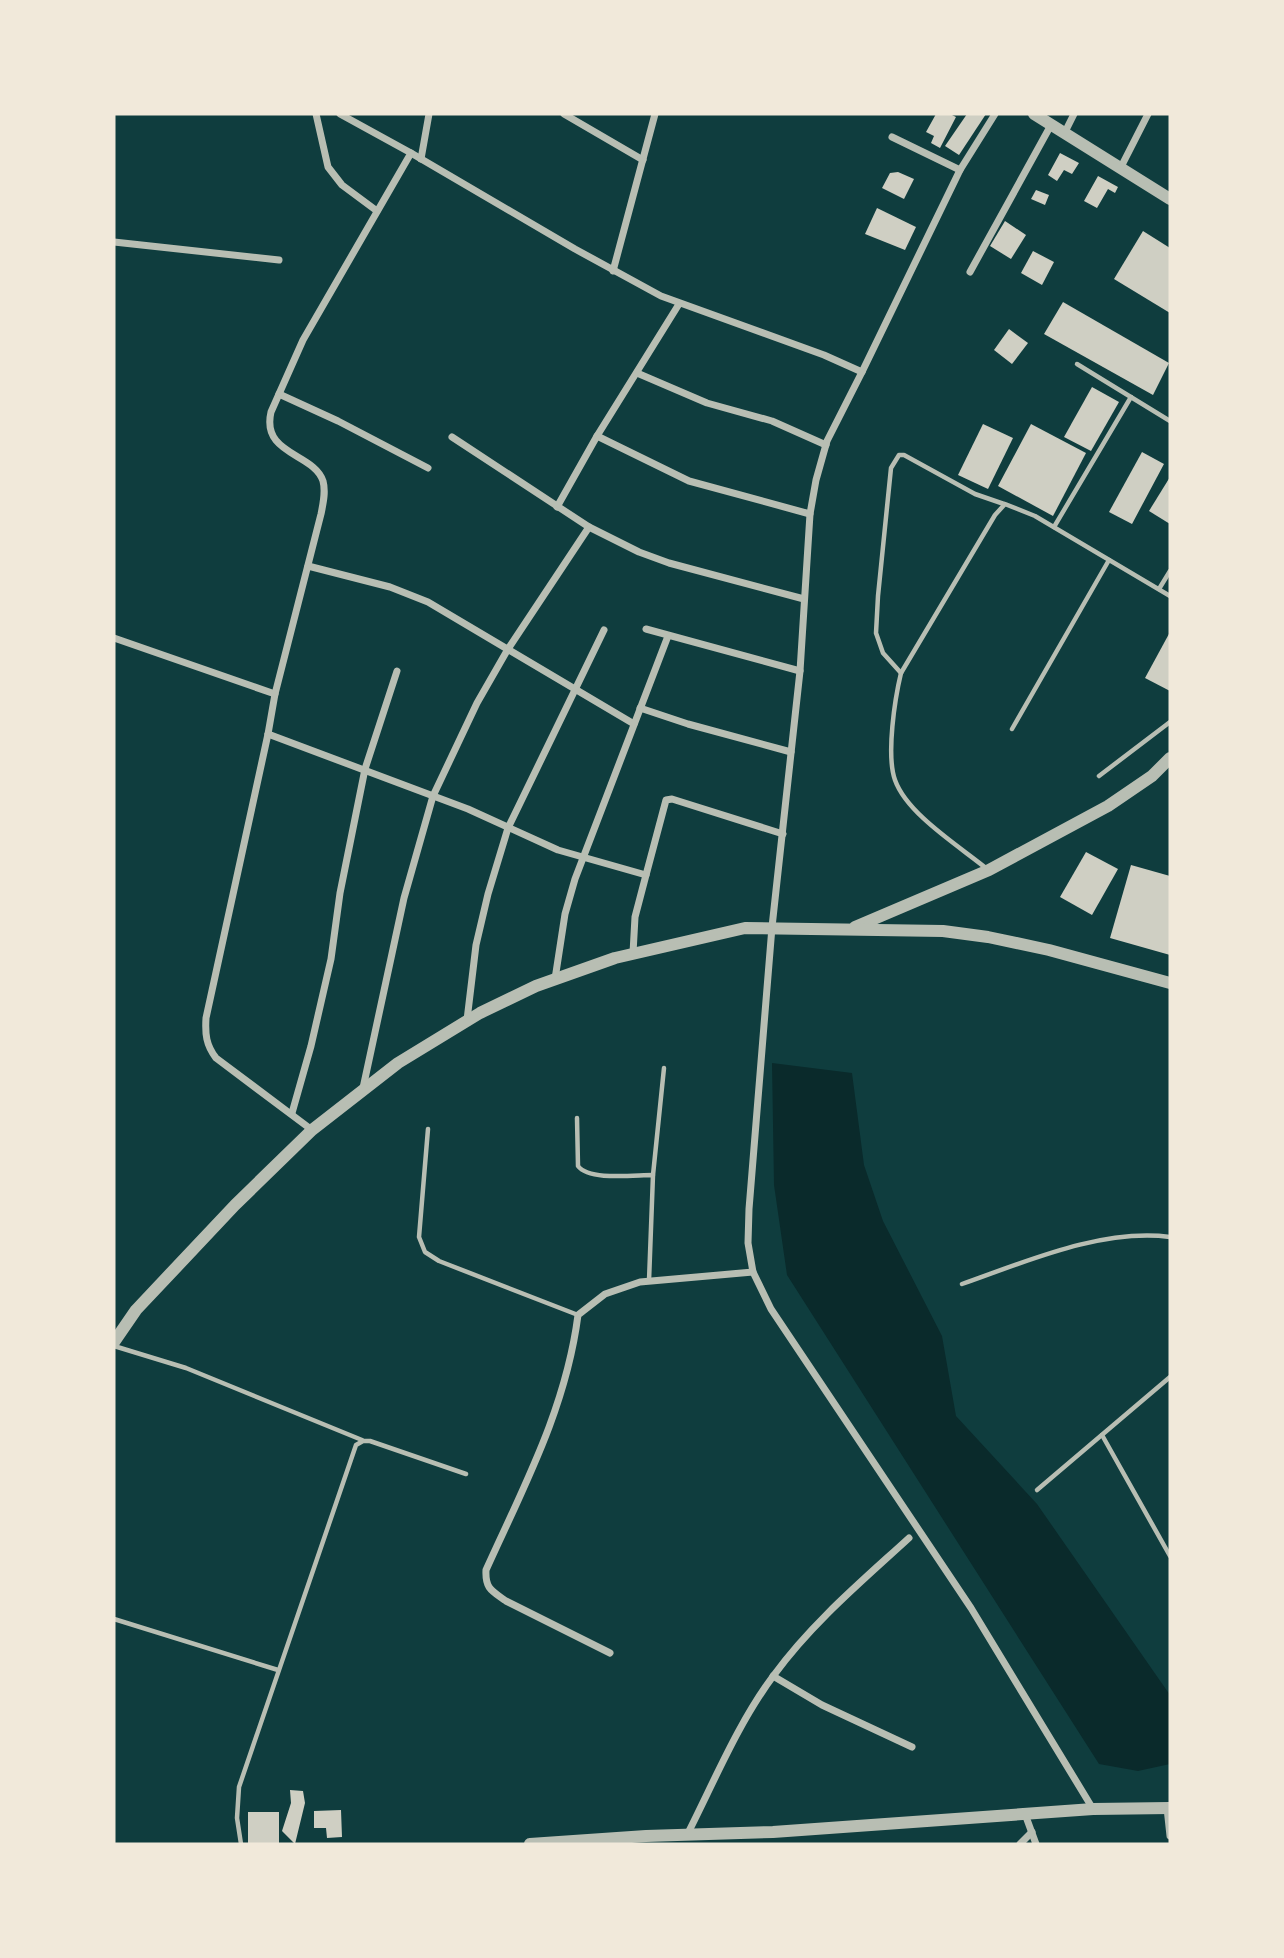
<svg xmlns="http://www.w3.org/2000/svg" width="1284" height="1958" font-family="Montserrat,sans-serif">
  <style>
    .water { fill: #0a2a2b }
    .building { fill: #cfcfc3 }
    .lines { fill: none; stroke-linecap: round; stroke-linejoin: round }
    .service { stroke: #b8beb3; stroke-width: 4.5 }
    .minor { stroke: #b8beb3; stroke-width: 7 }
    .tertiary { stroke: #b8beb3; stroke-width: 12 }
  </style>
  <rect width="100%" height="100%" fill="#0f3d3e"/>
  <polygon class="water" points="772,1063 852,1073 864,1165 883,1221 942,1336 956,1416 1037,1504 1170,1695 1170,1764 1138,1771 1099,1764 787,1275 774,1185"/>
  <g class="building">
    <polygon points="936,114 950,114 956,117 940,148 931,143 934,136 926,132"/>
    <polygon points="967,114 986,114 959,155 945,146"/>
    <polygon points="1060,153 1079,163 1072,174 1064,170 1057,181 1048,175"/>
    <polygon points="898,172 914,179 904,199 882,188 890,173"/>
    <polygon points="1098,176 1118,187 1115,193 1108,189 1097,208 1084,201"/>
    <polygon points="1036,190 1049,195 1045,205 1031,199"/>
    <polygon points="877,208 916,227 905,250 865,234"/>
    <polygon points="1005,221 1026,235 1011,259 990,246"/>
    <polygon points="1143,231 1170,248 1170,313 1114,279"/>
    <polygon points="1033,251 1054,262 1042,285 1021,273"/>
    <polygon points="1063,302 1169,363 1153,395 1044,334"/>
    <polygon points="1009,329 1028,343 1012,364 994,350"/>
    <polygon points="1092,387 1119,402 1091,451 1064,437"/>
    <polygon points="983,424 1013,438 988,489 958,475"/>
    <polygon points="1031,424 1086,453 1053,516 998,486"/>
    <polygon points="1142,452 1164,464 1132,524 1109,512"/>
    <polygon points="1170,477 1170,524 1149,511"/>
    <polygon points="1170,632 1170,691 1145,678"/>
    <polygon points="1086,852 1118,869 1092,915 1060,897"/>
    <polygon points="1131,865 1170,876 1170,955 1110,938"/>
    <polygon points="290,1790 303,1791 305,1803 295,1844 282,1831 291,1803"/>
    <polygon points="341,1810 342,1837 327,1838 326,1828 314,1828 314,1811"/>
    <rect x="248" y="1812" width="31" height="32"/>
  </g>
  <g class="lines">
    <g class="service">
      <polyline points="1077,364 1170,421"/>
      <polyline points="1054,527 1131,397"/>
      <polyline points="1159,589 1170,571"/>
      <polyline points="901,673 883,653 876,633 878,596 891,468 899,455 904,455 975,494 1004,504"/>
      <polyline points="1012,729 1109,560"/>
      <polyline points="1099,776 1170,722"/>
      <path d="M987,869C959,846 907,814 895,780C886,755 895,698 901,673L995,515L1005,504L1035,516L1170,596"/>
      <path d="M577,1118L578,1166C589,1181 634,1175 653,1175L649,1281"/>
      <polyline points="428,1129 419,1237 425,1252 439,1261 578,1315"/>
      <polyline points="653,1175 664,1068"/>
      <path d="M962,1284C1025,1262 1102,1228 1170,1237"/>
      <polyline points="114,1346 186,1368 362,1440"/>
      <polyline points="1102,1435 1170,1556"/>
      <polyline points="1037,1490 1170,1377"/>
      <polyline points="114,1619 278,1670"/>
      <polyline points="241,1844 237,1818 239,1787 356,1445 363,1441 370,1441 466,1474"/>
    </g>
    <g class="minor">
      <polyline points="316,114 328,167 342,185 377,211"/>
      <polyline points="564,114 643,160"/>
      <polyline points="1064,134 1074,114"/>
      <polyline points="892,137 960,170"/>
      <polyline points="411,153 575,249 661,296 824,355 862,372 960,170 995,114"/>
      <polyline points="421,159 429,114"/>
      <polyline points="1121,167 1148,114"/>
      <polyline points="114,242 279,260"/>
      <polyline points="613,271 655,114"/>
      <polyline points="970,272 1051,125"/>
      <polyline points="862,372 827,441 816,480 810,514 800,671 772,927 749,1209 748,1243 753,1272 771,1309 971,1608 1093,1809"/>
      <polyline points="637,373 707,403 772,421 826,445"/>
      <polyline points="279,394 338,421 428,468"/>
      <polyline points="597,436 689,481 810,514"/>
      <polyline points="452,437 589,527 639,552 669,563 804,599"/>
      <polyline points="557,507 597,436 679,304"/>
      <polyline points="308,566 390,587 428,602 634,724"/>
      <polyline points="646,629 800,671"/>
      <polyline points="114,638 275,694"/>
      <polyline points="640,708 688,724 791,752"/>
      <polyline points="268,734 468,809 558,850 646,875 635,917 633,953"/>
      <polyline points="646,875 666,800 672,799 783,834"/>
      <polyline points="555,979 565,914 575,879 668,636"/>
      <polyline points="467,1020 476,945 488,894 508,828 604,630"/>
      <polyline points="363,1088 404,898 433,796 477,703 508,649 589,527"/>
      <polyline points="292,1113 311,1046 331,959 340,893 365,769 397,671"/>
      <path d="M312,1130L216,1058C206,1045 205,1034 206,1018L268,734L275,694L321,514C323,504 326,492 323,481C314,453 261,455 271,412L303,340L411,153L340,114"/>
      <path d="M610,1653L506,1601C492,1591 485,1589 486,1570C524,1486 566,1408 578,1315L605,1294L640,1282L753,1272"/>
      <polyline points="773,1676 822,1705 912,1747"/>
      <polyline points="1167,1808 1170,1836"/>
      <polyline points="1025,1814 1036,1844"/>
      <path d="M687,1835C714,1782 738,1723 774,1675C812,1623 862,1581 909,1538"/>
      <polyline points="1020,1844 1032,1832"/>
    </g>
    <g class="tertiary">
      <polyline points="1034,114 1170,199"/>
      <polyline points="855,927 989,870 1108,806 1152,776 1170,758"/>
      <polyline points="114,1342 136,1310 235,1205 312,1130 398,1063 480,1013 536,986 615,958 745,928 943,931 988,937 1049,950 1170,983"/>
      <polyline points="530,1844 646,1836 773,1832 1093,1809 1170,1808"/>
    </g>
  </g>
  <rect width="1284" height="1958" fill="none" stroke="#f1e9da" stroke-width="231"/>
</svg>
